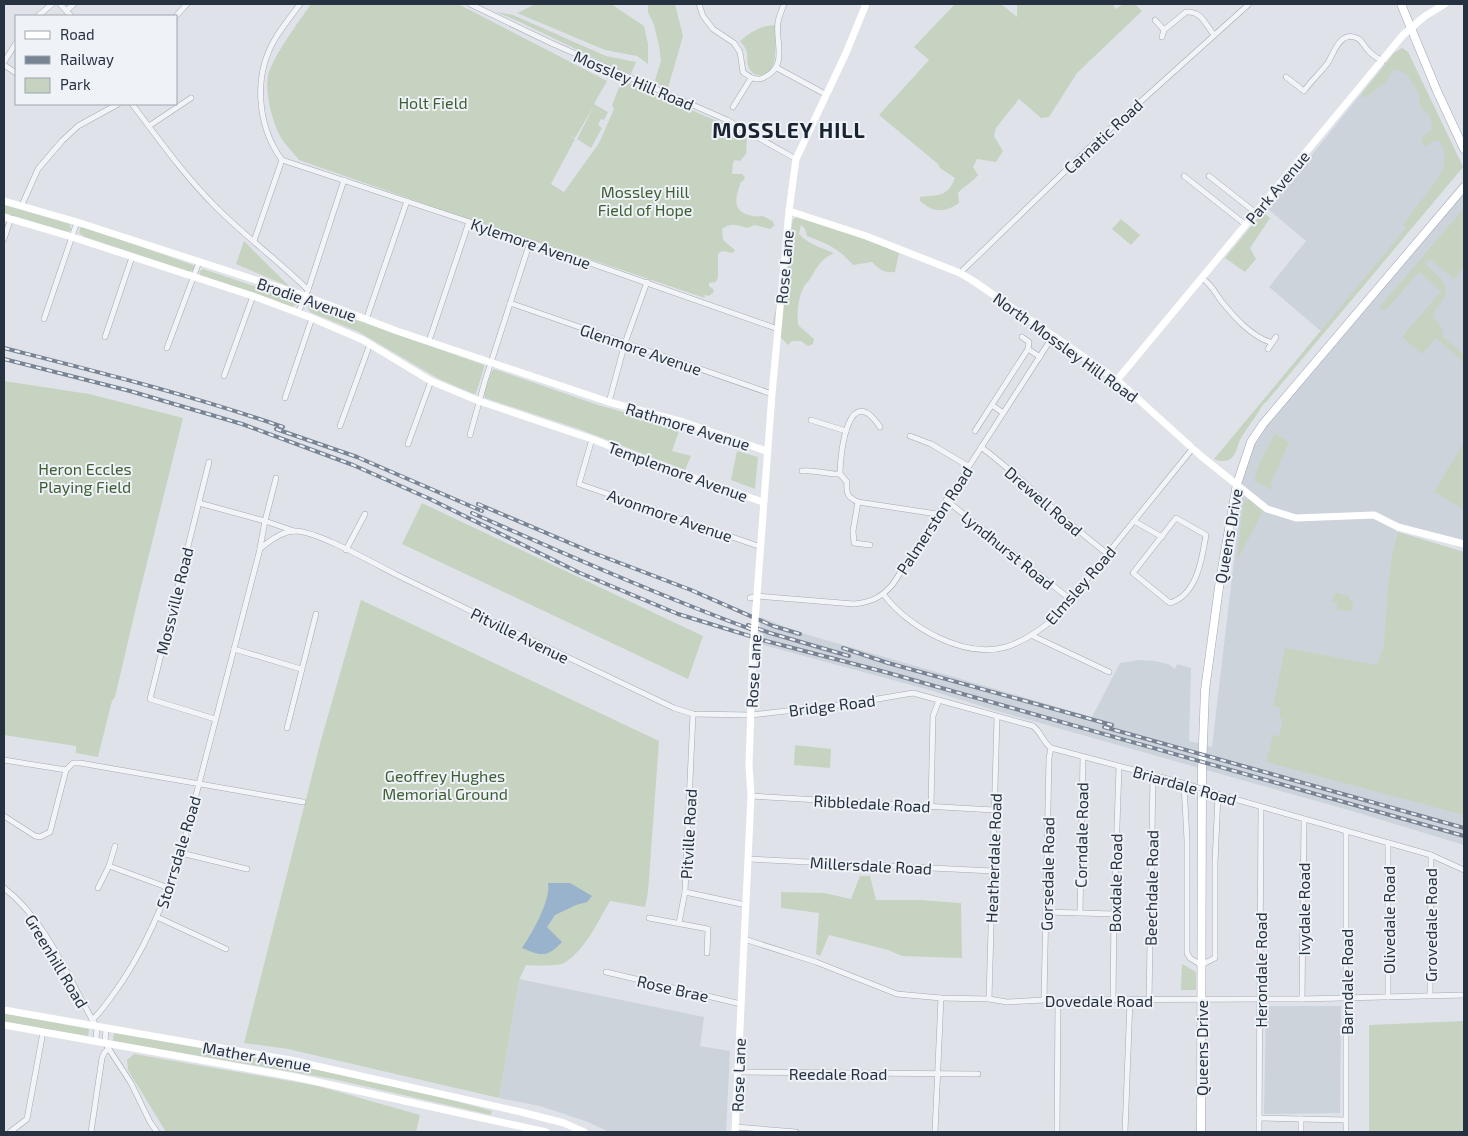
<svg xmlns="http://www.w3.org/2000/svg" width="1468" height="1136" font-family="'Exo 2',sans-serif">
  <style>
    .built { fill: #cdd3db }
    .green { fill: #c6d3c0 }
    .water { fill: #98b3cb }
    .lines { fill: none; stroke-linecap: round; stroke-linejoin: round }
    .street-casing { stroke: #a4aab3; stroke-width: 6 }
    .primary-casing { stroke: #9ea8b5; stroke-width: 9 }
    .street { stroke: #f2f4f7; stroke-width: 5 }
    .secondary { stroke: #fff; stroke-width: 7 }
    .primary { stroke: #fff; stroke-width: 8 }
    .rail-casing { stroke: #788394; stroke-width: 4 }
    .rail { stroke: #eff2f7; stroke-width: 2; stroke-dasharray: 5.5; stroke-linecap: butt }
    .street-bridge-casing { stroke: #a4aab3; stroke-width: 6; stroke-linecap: butt }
    .street-bridge { stroke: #f2f4f7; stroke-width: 5 }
    .secondary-bridge { stroke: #fff; stroke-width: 7 }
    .labels { text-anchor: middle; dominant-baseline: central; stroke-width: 4; stroke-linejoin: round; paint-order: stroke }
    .street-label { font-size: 16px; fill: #273241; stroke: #eff2f7 }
    .park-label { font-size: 16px; fill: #3d5e34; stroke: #eff2f7 }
    .district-label { font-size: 21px; font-weight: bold; letter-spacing: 1px; fill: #192332; stroke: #eff2f7 }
  </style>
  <rect width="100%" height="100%" fill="#dfe3e9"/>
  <g class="built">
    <polygon points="1402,48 1408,52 1463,167 1323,333 1269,287 1306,241 1268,209 1394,53"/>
    <polygon points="1464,187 1464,544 1406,528 1395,531 1464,552 1464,845 1352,811 997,711 926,689 759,644 761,617 798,632 1092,717 1120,663 1140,660 1155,661 1168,664 1175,669 1177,664 1191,668 1189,741 1212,747 1241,500 1244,491 1237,484 1251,442"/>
    <polygon points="519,979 704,1017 700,1046 730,1051 726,1132 609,1132 588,1122 540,1106 499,1098"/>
    <polygon points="1266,1006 1341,1006 1340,1113 1264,1114"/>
  </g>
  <g class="green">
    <path d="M311,4H458L607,81L594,104L608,112L604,120L601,119L598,125L602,128L591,148L577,139L594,106L575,138L569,135L575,139L551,184L564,192L599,143L614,109L612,105L622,80L719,122L727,123L726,125L747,137L746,154L740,161L735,160L733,163L732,174H742L745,177L743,181L741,182C735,198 731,213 754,216C756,217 759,216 762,216C766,217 769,220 773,221L774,226L770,229L755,225L747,228C737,225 731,222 722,229L723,240L735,250L733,253L722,251L718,254V277L716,282L709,283V286L713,289L714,292L709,296L704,295L705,298L539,242L511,234L299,160C293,152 284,144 280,136C272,120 265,94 268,76C271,59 300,20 311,4Z"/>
    <polygon points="536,4 611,4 644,26 648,44 648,64 637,56 605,50 517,13"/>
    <polygon points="648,4 675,4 683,36 668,88 657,84 655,80 661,61 659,46 654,25 648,12"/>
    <path d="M955,4H1001L1017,17V4H1112L1116,9L1123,4H1135L1142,11L1077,73L1049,117L1041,118L1019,99L996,128L994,136L1003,151L996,162L977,159L973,167L978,175C972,183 964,186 958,193L959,203C944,213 934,213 920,201V197C938,194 946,199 955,178L940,168L938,164L879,115L929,60L914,47Z"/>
    <polygon points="496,12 513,15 606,56 636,62 631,74 619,70 520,22"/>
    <path d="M775,25C774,39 781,76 760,75C756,75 752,73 750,70C744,58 752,54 740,41C752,31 759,26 775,25Z"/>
    <path d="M1402,48L1408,52L1463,167L1267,401C1262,405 1261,408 1258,413C1252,422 1246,429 1240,440C1237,446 1236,456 1229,460C1224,462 1218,461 1214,459L1406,228L1403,225C1410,215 1417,206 1424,197C1438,179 1453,164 1439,140L1433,141L1427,146L1424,145L1421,139L1423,136L1431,131L1432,125L1429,115L1421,107L1418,92L1407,75L1402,71L1394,70L1390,74L1387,81L1365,98L1361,95L1394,53Z"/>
    <polygon points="4,205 70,224 71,230 68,232 4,213"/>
    <path d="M1464,208V267L1454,279L1430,259L1425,264C1437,275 1454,286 1441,303C1437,308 1433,311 1433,317C1439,323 1444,328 1443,337L1464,355V362L1436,338L1422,354L1402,337L1441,291L1419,272L1387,309L1382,310L1379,308Z"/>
    <polygon points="1263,212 1270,218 1250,248 1256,259 1245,272 1225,258"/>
    <path d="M793,214L887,247L899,253L895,272C884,273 880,270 872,262L853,265C838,248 828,244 807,236L805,229L801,225L799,234C808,244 822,248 834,253C821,259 817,267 810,279C808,282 804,285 803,289C798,298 797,315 798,325L814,339L813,344L808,346L801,341H792L788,345L772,328L793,219L796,218Z"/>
    <polygon points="1121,219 1140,235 1131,245 1112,229"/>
    <polygon points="82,226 193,265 195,268 190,272 85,237 79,233 80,228"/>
    <polygon points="244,241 290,287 236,264"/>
    <polygon points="203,269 296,300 297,304 292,307 201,276 199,272"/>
    <polygon points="311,304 484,365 484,368 476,393 474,394 439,379 359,332 310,312 308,308 309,305"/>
    <polygon points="494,369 598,405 680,428 672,451 691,456 685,470 579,429 485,398 484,393 492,371"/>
    <polygon points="4,381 89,394 183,418 138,599 115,697 112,701 98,757 76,753 76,746 4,735"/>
    <polygon points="1275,433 1289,443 1271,483 1272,490 1254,481 1259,464"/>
    <polygon points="1464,442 1464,510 1434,492"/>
    <polygon points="737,451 758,457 755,489 731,480"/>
    <polygon points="1244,500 1249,500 1263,511 1240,555 1237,558"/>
    <polygon points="422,503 703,636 688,679 402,544"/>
    <polygon points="1398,532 1464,552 1464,815 1266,762 1273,735 1279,736 1283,719 1279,718 1281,708 1273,706 1285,648 1377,665 1384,645 1388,585 1393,551"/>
    <polygon points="1335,592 1349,596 1349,599 1353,603 1352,611 1337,610 1337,603 1332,602"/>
    <path d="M361,600L659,741L648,892L645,907L610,901C598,921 585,951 564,963C559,966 533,966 526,965L519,980L499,1098L288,1049L244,1043L321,740Z"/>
    <polygon points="795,745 831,749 830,768 794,765"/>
    <polygon points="860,876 870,876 876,900 919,900 961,903 962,958 902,956 888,950 829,935 820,956 816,954 819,913 781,908 781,892 824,893 851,899"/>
    <polygon points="1182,964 1196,972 1196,990 1181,990"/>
    <polygon points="4,1013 89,1029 88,1036 4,1022"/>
    <polygon points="1464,1021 1464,1132 1369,1132 1369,1025"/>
    <polygon points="114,1033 288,1063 445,1098 492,1111 491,1115 333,1079 113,1041"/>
    <polygon points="134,1054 318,1086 420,1115 416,1132 166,1132 128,1070 127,1060"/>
  </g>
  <path class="water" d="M548,883H570L592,896L587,902L576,905L555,915L547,927L562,942C547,958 541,956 522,948C532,933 551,901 548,883Z"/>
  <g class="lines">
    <g class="street-casing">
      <g id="street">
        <polyline points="60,4 71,16"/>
        <polyline points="470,4 551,43 727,120 796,159"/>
        <path d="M699,4L703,16L713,29L734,43L740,52L743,72C750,77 755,81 763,78C789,66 775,44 778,22C779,16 782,10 784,4"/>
        <polyline points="67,10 74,4"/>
        <polyline points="38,16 52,4"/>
        <polyline points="176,16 187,4"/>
        <polyline points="1155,20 1164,30 1162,37"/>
        <path d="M1164,30L1186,12C1202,11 1205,24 1214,35"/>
        <polyline points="4,62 16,43"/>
        <polyline points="4,65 16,73"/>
        <polyline points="777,68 827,95"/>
        <path d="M1286,77L1304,91C1311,81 1320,73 1327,64C1333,56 1339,30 1357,38C1362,40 1363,45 1367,49C1371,55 1377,58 1383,61"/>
        <path d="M132,104C158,138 183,174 214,205C243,235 278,260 308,290L298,313"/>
        <polyline points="733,107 751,78"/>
        <polyline points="149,126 191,98"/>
        <polyline points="282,160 530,242 778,329"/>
        <polyline points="1184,176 1246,225"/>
        <polyline points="1209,176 1256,213"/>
        <polyline points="22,205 38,169 62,141 78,126 118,104"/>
        <polyline points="4,239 11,218"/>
        <path d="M254,241L282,160C257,126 253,76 275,39C282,27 292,15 300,4"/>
        <polyline points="960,273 1089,148 1249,4"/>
        <path d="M1202,278C1214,287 1214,292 1222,302C1236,319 1251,336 1272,343"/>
        <polyline points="308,290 344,180"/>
        <polyline points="510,303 772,394"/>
        <polyline points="44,319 77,222"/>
        <polyline points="366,320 407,201"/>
        <polyline points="105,337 132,257"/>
        <polyline points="429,341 469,222"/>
        <polyline points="167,348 199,262"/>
        <polyline points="1028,349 1040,357"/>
        <polyline points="1268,349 1276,337"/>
        <polyline points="224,376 253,296"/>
        <polyline points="285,398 312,318"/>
        <polyline points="609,402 625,343 647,282"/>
        <polyline points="992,405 1003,413"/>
        <polyline points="811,420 846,431"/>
        <polyline points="340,426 370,344"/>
        <path d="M880,427C849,380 840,451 840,474L847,482C846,493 847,497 858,502L937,514"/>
        <polyline points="975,431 1028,349 1029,342 1022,337"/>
        <polyline points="470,435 485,381 530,242"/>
        <polyline points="910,436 931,444 968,466"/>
        <polyline points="592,439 579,484 761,547"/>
        <polyline points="408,444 431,381"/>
        <path d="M981,447C1025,480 1063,521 1108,554"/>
        <polyline points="209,462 150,699 215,719"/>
        <path d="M802,471C814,469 827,475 840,474"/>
        <polyline points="946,500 1071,600"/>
        <polyline points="858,502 853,531 854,543 870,545"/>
        <polyline points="199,503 265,521 276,478"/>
        <path d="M1176,518L1206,535C1202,559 1197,595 1170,603L1133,573Z"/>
        <polyline points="1134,521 1162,537"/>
        <polyline points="260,548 265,521 294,531"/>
        <polyline points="346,550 365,514"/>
        <path d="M884,595C908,627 964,659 1006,647C1026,641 1042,629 1058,615L1193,448"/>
        <path d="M750,598L757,596L854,604C872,602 882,597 893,584L1053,336"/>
        <polyline points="1033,636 1109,672"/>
        <polyline points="234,649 301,669"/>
        <polyline points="693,714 685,892 746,905"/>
        <polyline points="287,728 316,614"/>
        <polyline points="4,760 66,770 73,763 80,763 303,802"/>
        <polyline points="1184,784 1187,840 1187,953 1190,958 1201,965 1215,958 1215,863 1218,795"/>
        <polyline points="1217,794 1431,855 1464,870"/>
        <polyline points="751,796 994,810"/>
        <polyline points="931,806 933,716 939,700"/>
        <polyline points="4,816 35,836 40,837 50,832 66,770"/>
        <polyline points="1346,832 1346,1132"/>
        <polyline points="181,853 247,869"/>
        <polyline points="748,859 993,871"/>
        <polyline points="109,866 169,888"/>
        <path d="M4,888C45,919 68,977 93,1021L97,1026L96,1041"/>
        <polyline points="98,888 109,866 115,846"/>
        <polyline points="1046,912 1114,914"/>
        <polyline points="1080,913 1083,757"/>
        <polyline points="157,917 226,949"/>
        <polyline points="649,918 708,929 707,953"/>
        <polyline points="679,923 685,892"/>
        <polyline points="744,939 816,962 897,994 941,998 989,999 1007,1002 1044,1000 1302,999 1464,995"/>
        <polyline points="606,972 741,1004"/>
        <polyline points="1430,996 1431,855"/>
        <polyline points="1388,997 1388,843"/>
        <polyline points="989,999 997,717"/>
        <polyline points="1302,999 1304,820"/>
        <polyline points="1044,1000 1049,758 1051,748"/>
        <polyline points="1113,1000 1114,914 1119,767"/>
        <polyline points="1149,1000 1153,776"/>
        <path d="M92,1020C100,1013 106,1004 112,996C144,953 164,903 181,853L260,549C270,540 282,531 296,531C319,532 375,564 397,575C489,620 581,664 674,708L693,714L751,715L848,704L913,693L1033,726C1041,732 1043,742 1051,748L1190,785"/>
        <polyline points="106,1028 105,1043 131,1083 150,1122 157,1132"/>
        <polyline points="737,1072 978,1074"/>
        <polyline points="1259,1118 1346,1120"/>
        <polyline points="1301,1119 1301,1132"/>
        <polyline points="736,1127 796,1132"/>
        <polyline points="10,1132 27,1119 43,1032"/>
        <polyline points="91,1132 102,1058 104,1053 109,1048"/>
        <polyline points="935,1132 941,998"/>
        <polyline points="1057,1132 1058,1000"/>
        <polyline points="1125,1132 1130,1000"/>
        <polyline points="1259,1132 1261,807"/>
      </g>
    </g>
    <g class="primary-casing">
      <g id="primary">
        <polyline points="1401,4 1437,91 1464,149"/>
        <polyline points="1201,1132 1202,770 1205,690 1220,580 1237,484 1251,442 1263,424 1464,187"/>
      </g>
    </g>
    <use href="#street" class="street"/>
    <g class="secondary">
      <polyline points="4,201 77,222 305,296 397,331 609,402 683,422 766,451"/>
      <polyline points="789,211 866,236 960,273 975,282 1117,380 1201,456 1267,509 1296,518 1374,515 1398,527 1464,544"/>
      <polyline points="4,217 72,237 253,296 312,318 363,340 431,381 479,401 592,439 665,468 763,502"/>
      <polyline points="1117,380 1403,35 1425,16 1445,4"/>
      <polyline points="756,608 772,394 789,211 796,159 846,53 866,4"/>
      <polyline points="4,1010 290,1060 521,1112 564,1123 584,1132"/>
      <polyline points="4,1025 295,1077 546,1132"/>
      <polyline points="735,1132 751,796 749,765 753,649"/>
    </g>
    <use href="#primary" class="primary"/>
    <g class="rail-casing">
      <g id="rail">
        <path d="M4,348C98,372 191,395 283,427"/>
        <polyline points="4,359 130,391 242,424 353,465 430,499 580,573 678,614 766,641 885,672 1464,836"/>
        <polyline points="276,429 357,457 482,511"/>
        <polyline points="478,504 591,552 691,590 773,626 800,634"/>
        <path d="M472,513C565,554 658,595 753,630"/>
        <polyline points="748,625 770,633 849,656"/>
        <polyline points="843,648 888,663 1112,725"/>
        <polyline points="1104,727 1464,828"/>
      </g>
    </g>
    <use href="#rail" class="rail"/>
    <g class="street-bridge-casing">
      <polyline id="street-bridge" points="1190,785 1214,793"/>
    </g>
    <use href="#street-bridge" class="street-bridge"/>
    <polyline class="secondary-bridge" points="753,649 756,608"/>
  </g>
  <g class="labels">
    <g class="street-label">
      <text transform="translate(634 80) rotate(23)">Mossley Hill Road</text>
      <text transform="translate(1103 136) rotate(-43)">Carnatic Road</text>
      <text transform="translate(1277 187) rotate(-50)">Park Avenue</text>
      <text transform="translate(531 243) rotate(19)">Kylemore Avenue</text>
      <text transform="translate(784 267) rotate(-85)">Rose Lane</text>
      <text transform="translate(307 299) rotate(19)">Brodie Avenue</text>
      <text transform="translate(1066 347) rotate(36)">North Mossley Hill Road</text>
      <text transform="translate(641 349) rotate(19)">Glenmore Avenue</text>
      <text transform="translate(688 426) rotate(17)">Rathmore Avenue</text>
      <text transform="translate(678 471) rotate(20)">Templemore Avenue</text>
      <text transform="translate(1044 501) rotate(41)">Drewell Road</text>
      <text transform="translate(670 515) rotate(19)">Avonmore Avenue</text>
      <text transform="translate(934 520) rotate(-57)">Palmerston Road</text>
      <text transform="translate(1228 536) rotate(-80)">Queens Drive</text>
      <text transform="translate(1008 550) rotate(39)">Lyndhurst Road</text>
      <text transform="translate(1080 585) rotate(-49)">Elmsley Road</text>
      <text transform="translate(174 601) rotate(-76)">Mossville Road</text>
      <text transform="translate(520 635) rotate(26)">Pitville Avenue</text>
      <text transform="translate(753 671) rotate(-87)">Rose Lane</text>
      <text transform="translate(832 705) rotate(-7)">Bridge Road</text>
      <text transform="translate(1185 785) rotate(16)">Briardale Road</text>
      <text transform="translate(872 803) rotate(3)">Ribbledale Road</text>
      <text transform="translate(688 834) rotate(-87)">Pitville Road</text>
      <text transform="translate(1081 835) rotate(-89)">Corndale Road</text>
      <text transform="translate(178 852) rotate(-73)">Storrsdale Road</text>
      <text transform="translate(993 858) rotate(-88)">Heatherdale Road</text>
      <text transform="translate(871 865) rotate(3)">Millersdale Road</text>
      <text transform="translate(1047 874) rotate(-89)">Gorsedale Road</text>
      <text transform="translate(1115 883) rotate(-89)">Boxdale Road</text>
      <text transform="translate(1151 888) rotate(-89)">Beechdale Road</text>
      <text transform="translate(1303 909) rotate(-90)">Ivydale Road</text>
      <text transform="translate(1388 920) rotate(-90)">Olivedale Road</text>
      <text transform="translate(1430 925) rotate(-90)">Grovedale Road</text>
      <text transform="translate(57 961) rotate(59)">Greenhill Road</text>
      <text transform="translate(1260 970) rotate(-90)">Herondale Road</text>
      <text transform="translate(1346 982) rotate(-90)">Barndale Road</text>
      <text transform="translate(673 988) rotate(13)">Rose Brae</text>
      <text x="1099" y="1000">Dovedale Road</text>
      <text transform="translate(1201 1048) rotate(-90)">Queens Drive</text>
      <text transform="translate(257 1056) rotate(10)">Mather Avenue</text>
      <text x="838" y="1073">Reedale Road</text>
      <text transform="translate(738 1075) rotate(-88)">Rose Lane</text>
    </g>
    <g class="park-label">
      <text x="433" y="102">Holt Field</text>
      <text x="645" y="191">Mossley Hill<tspan x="645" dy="18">Field of Hope</tspan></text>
      <text x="85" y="468">Heron Eccles<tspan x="85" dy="18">Playing Field</tspan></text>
      <text x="445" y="775">Geoffrey Hughes<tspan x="445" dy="18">Memorial Ground</tspan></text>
    </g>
    <g class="district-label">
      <text x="789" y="129">MOSSLEY HILL</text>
    </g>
  </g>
  <rect width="1468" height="1136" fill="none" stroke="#273241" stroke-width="10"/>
  <rect x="15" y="15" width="162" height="90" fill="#eff2f7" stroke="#9fa5ae"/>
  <rect x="25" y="31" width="25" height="8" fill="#ffffff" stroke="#9fa5ae"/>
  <text x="60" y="40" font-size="15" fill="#273241">Road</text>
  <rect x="25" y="56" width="25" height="8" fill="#788394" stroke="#9fa5ae"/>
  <text x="60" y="65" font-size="15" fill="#273241">Railway</text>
  <rect x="25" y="78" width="25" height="15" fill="#c6d3c0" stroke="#9fa5ae"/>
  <text x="60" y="90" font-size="15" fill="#273241">Park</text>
</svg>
